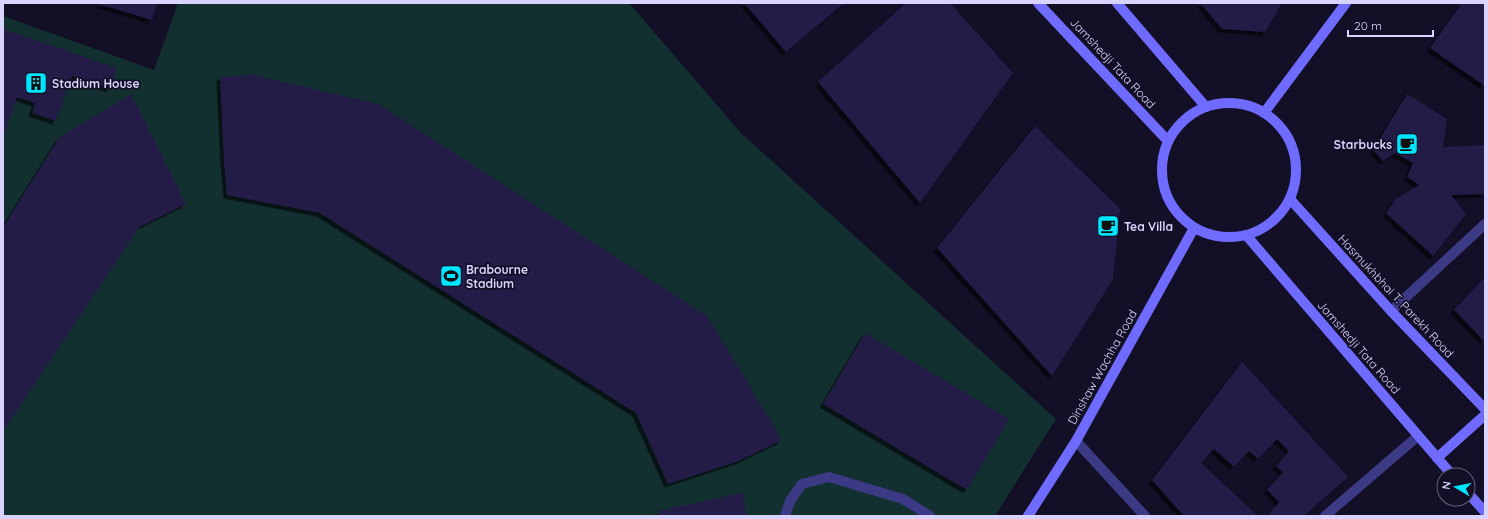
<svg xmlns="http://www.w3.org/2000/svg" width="1488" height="519" font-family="Quicksand,sans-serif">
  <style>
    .green { fill: #12302f }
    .building { fill: #241b47; filter: url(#shadow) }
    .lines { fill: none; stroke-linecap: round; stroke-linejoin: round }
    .lane { stroke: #3d3a85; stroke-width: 10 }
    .street { stroke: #3d3a85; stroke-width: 10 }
    .secondary { stroke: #6f6bff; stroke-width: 10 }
    .labels { text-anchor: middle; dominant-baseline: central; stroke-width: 3.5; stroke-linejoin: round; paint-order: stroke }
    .street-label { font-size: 12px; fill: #d9d4ff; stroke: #130f26 }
    .poi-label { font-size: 12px; font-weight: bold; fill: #d9d4ff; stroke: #130f26; text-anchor: start }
  </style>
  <defs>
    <filter id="shadow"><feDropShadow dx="-3.5" dy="3.5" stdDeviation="0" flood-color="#0009"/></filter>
  </defs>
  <rect width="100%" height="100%" fill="#130f26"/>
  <polygon class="green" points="178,3 629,3 741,133 1056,419 995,516 3,516 3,16 154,70"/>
  <g class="building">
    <polygon points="95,3 157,3 152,20"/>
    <polygon points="744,3 844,3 786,52"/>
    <polygon points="906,3 950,3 1013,73 920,203 818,82"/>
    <polygon points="1200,3 1282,3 1265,32 1222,29"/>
    <polygon points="1462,3 1485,3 1485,86 1430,48"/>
    <polygon points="3,29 117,68 110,89 72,76 56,121 32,113 35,103 17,97 3,138"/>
    <polygon points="253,75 378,104 707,316 782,440 739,461 668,484 636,413 320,213 227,195 224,161 220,77"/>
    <polygon points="131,94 186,204 139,227 3,432 3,227 59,138"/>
    <polygon points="1407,94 1447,119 1443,147 1485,145 1485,194 1451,195 1466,214 1433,256 1386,213 1396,199 1419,185 1407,177 1413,163 1395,153 1383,161 1373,150"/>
    <polygon points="1035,126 1120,209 1113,279 1052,376 937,248"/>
    <polygon points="1485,277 1485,342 1454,310"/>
    <polygon points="865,333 1009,419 967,490 823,404"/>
    <polygon points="1242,362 1348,477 1304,516 1267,516 1279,502 1267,490 1283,472 1276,466 1289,451 1277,439 1258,459 1249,451 1234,467 1214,449 1201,463 1258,516 1184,516 1152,480"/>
    <polygon points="743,493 746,516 659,516 658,511"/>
  </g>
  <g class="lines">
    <g class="lane">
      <polyline points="1391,311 1485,224"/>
      <polyline points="785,516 790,501 802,484 829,477 903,499 930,516"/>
      <polyline points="1325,516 1418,436"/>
    </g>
    <polyline class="street" points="1076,441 1145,516"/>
    <g class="secondary">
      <polyline points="1038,3 1168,141"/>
      <polyline points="1117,3 1206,107"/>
      <circle cx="1229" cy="170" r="67"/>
      <polyline points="1264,113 1346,3"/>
      <polyline points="1290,199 1391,311 1485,409"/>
      <polyline points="1246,235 1452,475"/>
      <polyline points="1437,458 1485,415"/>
      <polyline points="1468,493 1485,512"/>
      <polyline points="1028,516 1076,441 1194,228"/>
    </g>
  </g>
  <defs>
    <g id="building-square" transform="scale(1.15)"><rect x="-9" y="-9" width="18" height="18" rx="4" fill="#00e5ff" stroke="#130f26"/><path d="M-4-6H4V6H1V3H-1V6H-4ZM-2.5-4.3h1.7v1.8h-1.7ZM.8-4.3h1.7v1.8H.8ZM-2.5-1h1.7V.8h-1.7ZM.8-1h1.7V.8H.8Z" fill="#111"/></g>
    <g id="cafe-square" transform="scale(1.15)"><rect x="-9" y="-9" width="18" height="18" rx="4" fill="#00e5ff" stroke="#130f26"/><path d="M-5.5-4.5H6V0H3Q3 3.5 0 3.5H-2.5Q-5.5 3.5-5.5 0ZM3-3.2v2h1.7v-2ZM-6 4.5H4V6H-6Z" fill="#111"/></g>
    <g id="stadium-square" transform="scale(1.15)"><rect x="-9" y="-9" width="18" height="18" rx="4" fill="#00e5ff" stroke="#130f26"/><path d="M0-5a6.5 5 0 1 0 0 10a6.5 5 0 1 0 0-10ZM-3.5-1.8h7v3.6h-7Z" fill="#111"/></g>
  </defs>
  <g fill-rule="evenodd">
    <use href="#building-square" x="36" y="83"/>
    <use href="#cafe-square" x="1407" y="144"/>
    <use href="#cafe-square" x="1108" y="226"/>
    <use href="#stadium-square" x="451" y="276"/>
  </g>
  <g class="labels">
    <g class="street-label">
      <text transform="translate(1113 63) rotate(47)">Jamshedji Tata Road</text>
      <text transform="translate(1396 296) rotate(47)">Hasmukhbhai T. Parekh Road</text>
      <text transform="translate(1359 347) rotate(49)">Jamshedji Tata Road</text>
      <text transform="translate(1102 367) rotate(-61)">Dinshaw Wachha Road</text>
    </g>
    <g class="poi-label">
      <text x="52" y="83">Stadium House</text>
      <text x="1392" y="144" text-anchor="end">Starbucks</text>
      <text x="1124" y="226">Tea Villa</text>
      <text x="466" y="269">Brabourne<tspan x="466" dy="14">Stadium</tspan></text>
    </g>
  </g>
  <rect width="1488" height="519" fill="none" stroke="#d9d4ff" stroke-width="8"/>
  <g transform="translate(1456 487) rotate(280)"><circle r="19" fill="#130f26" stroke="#625e7d"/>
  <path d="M0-3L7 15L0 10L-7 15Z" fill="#00e5ff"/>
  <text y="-6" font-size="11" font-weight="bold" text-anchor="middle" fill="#d9d4ff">N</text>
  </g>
  <path d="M1348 30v6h85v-6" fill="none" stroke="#d9d4ff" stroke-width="2"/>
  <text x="1354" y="30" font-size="12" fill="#d9d4ff" stroke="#130f26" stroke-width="3" paint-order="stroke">20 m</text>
</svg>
